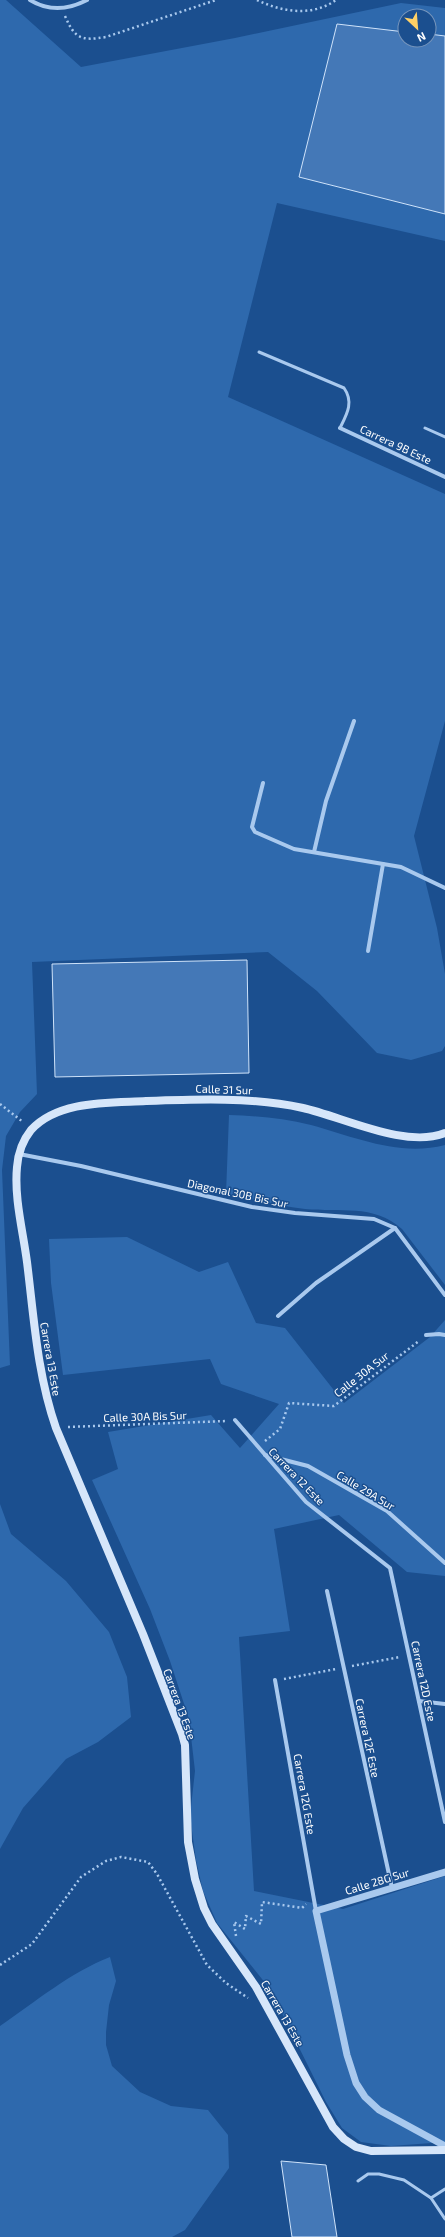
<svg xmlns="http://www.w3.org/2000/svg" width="445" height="2237" font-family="'Exo 2',sans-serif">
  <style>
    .green { fill: #2e69ad; fill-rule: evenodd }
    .building { fill: #4478b7; stroke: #cfe3fa }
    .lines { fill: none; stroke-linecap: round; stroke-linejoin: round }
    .path { stroke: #a9c9ee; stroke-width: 2.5; stroke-dasharray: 2 3; stroke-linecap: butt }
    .service { stroke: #a9c9ee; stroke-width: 3 }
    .minor { stroke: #a9c9ee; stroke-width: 4 }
    .tertiary { stroke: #a9c9ee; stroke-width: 7 }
    .secondary { stroke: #d6e6fa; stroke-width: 8 }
    .labels { text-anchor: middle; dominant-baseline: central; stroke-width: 3; stroke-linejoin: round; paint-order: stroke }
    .street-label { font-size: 11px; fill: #fff; stroke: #1b4f8f }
  </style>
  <rect width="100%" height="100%" fill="#1b4f8f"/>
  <g class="green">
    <path d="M0,0H6L81,67L235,38L401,3L445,8V241L277,203L228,397L445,494V721L414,836L437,928L445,974V1046L442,1051L411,1060L377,1053L317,991L268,952L32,962L37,1094L20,1112L6,1136L2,1170L10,1365L0,1368ZM405,16H429V40H405Z"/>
    <path d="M229,1115C256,1116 283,1118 311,1125C355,1137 399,1157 445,1145V1285L402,1229C372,1203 341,1213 305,1209C279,1206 252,1199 226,1194Z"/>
    <polygon points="127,1237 199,1272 228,1262 256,1323 285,1328 344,1403 430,1337 445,1320 445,1576 407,1572 339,1515 274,1529 290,1631 239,1637 254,1891 343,1909 445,1876 445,2142 391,2146 361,2142 342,2128 326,2102 270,1989 217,1923 203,1891 196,1860 190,1816 195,1771 189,1719 170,1661 150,1609 92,1480 118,1469 108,1432 211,1415 240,1448 279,1404 221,1384 210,1359 63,1375 51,1283 49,1239"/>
    <polygon points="0,1504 11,1534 66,1581 109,1632 127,1677 131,1717 98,1742 66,1759 23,1808 0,1849"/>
    <path d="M110,1957L116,1981L109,2005L106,2032V2045L112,2066L140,2092L171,2106L208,2110L228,2135L229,2168L185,2230L172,2237H0V2026C35,2002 71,1972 110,1957Z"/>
  </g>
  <g class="building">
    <polygon points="337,24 405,32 405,40 429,40 429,34 445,36 445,214 299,177"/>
    <polygon points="247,960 249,1073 55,1077 52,964"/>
    <polygon points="281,2161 326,2165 337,2237 292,2237"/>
  </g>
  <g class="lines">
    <g class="path">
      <path d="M257,0C282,12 312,17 336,0"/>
      <path d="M65,16C75,39 81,41 106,37L216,0"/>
      <polyline points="0,1104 23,1122"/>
      <polyline points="68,1427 227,1421"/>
      <polyline points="265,1441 280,1429 289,1403 334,1406 419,1341"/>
      <polyline points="352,1666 400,1657"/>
      <polyline points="284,1679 336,1669"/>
      <polyline points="236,1936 234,1922 245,1929 246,1916 261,1924 262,1902 302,1908 306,1904"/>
      <polyline points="0,1965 32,1944 81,1877 106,1861 121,1857 148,1862 157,1874 207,1965 226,1983 248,1998"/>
    </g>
    <g class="service">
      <path d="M259,352L344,388C354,402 347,414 340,428"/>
      <polyline points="425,428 445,437"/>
      <polyline points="358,2181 368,2174 379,2174 404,2180 431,2198 445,2219"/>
      <polyline points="431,2198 445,2189"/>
    </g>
    <g class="minor">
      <path d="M30,0C48,11 68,10 87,0"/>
      <polyline points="340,428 445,477"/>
      <polyline points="263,783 252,827 255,832 294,849 401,867 445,888"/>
      <polyline points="314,852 326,801 354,721"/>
      <polyline points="368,951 383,864"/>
      <polyline points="19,1154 81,1166 252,1207 295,1213 374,1219 395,1228 445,1295"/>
      <polyline points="278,1316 316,1283 395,1228"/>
      <polyline points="426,1335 439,1334 445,1335"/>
      <polyline points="235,1420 306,1502 390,1568 445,1822"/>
      <polyline points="265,1455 308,1466 387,1511 445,1563"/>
      <polyline points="327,1591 392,1888"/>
      <polyline points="275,1680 316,1911"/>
      <polyline points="419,1701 445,1704"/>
    </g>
    <polyline class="tertiary" points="445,1872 316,1911 347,2055 356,2083 365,2097 379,2110 445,2146"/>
    <path class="secondary" d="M445,1133C406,1149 343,1117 303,1108C251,1097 199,1099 146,1101C110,1103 58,1100 31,1130C23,1140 18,1154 17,1167C14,1198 23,1231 27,1262C34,1318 37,1373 56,1428L143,1634L182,1734L185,1745L188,1842L195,1879L204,1908L212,1924L256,1987L333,2127L344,2139L356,2147L371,2151L445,2150"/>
  </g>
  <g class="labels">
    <g class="street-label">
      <text transform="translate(396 444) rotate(25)">Carrera 9B Este</text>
      <text transform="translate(224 1089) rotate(2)">Calle 31 Sur</text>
      <text transform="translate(238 1193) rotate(12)">Diagonal 30B Bis Sur</text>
      <text transform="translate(51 1359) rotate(80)">Carrera 13 Este</text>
      <text transform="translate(361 1374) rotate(-38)">Calle 30A Sur</text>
      <text transform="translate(145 1416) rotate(-2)">Calle 30A Bis Sur</text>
      <text transform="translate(297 1476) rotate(46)">Carrera 12 Este</text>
      <text transform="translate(366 1490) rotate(31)">Calle 29A Sur</text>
      <text transform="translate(424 1681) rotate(78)">Carrera 12D Este</text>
      <text transform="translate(180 1704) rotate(70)">Carrera 13 Este</text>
      <text transform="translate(368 1738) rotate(78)">Carrera 12F Este</text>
      <text transform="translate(305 1794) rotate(80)">Carrera 12G Este</text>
      <text transform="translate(377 1881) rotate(-17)">Calle 28G Sur</text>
      <text transform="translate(283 2013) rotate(60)">Carrera 13 Este</text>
    </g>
  </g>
  <g transform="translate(417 28) rotate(154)"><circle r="19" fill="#1b4f8f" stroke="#7695bc"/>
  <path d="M0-3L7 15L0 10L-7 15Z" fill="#ffd166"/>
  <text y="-6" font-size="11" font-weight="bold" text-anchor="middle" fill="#ffffff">N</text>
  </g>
</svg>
